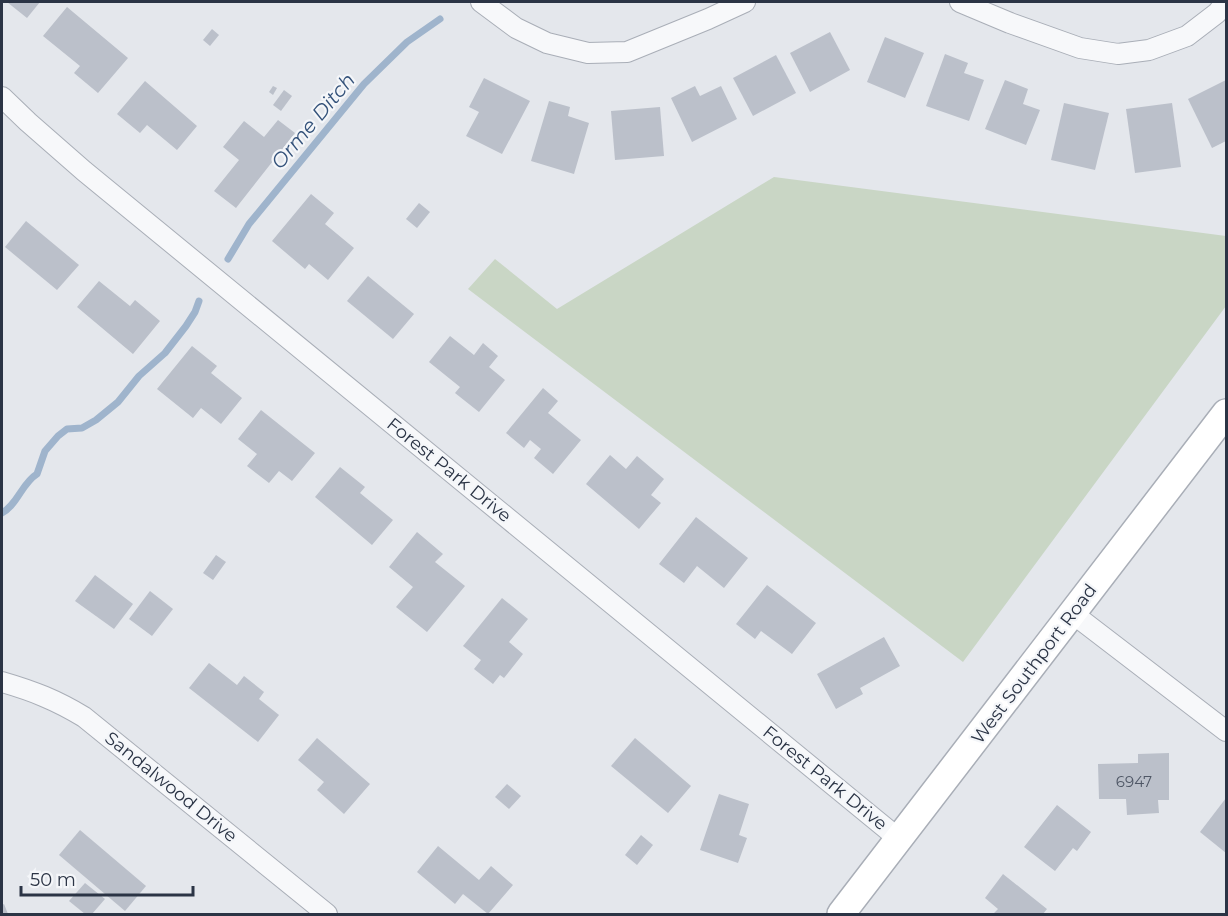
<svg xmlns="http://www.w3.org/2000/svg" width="1228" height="916" font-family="Montserrat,sans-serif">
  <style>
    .green { fill: #c9d6c5 }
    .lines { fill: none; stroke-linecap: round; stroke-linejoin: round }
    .stream { stroke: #9fb4cc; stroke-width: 7 }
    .building { fill: #bbc0ca }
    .minor-casing { stroke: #a9aeb7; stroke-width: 22 }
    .secondary-casing { stroke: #a9aeb7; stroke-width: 30 }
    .minor { stroke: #f7f8fa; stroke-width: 20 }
    .secondary { stroke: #fff; stroke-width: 27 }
    .labels { text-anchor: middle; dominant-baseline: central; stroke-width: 4.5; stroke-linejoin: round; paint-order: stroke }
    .number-label { font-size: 15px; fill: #4f5766 }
    .street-label { font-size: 18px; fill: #2b3445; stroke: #f4f6f9 }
    .water-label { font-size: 20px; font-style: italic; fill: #34527a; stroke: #f4f6f9 }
  </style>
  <rect width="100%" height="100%" fill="#e4e7ec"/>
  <polygon class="green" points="774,177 1226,236 1226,306 963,662 468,289 495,259 557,309"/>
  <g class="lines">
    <g class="stream">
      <polyline points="228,259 249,224 364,84 407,42 440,19"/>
      <path d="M2,513C18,504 22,483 37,474L45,451L58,436L67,429L82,428L96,420L118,402L139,376L165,353L186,326L195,312L199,301"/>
    </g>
  </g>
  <g class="building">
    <polygon points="7,2 40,2 27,18"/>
    <polygon points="67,7 128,58 98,93 74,73 80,66 43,36"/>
    <polygon points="212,29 219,35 210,46 203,40"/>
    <polygon points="830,32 850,70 810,92 790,53"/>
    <polygon points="885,37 924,53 905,98 867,82"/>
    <polygon points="945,54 968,63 964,73 984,80 969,121 926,106"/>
    <polygon points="776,55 796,93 753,116 733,78"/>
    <polygon points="484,78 530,101 502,154 466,136 479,112 469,107"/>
    <polygon points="1005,80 1028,89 1023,104 1040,110 1026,145 985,129"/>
    <polygon points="1226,80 1226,141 1212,148 1188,99"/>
    <polygon points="145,81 197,126 177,150 147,125 140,133 117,114"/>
    <polygon points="273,86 277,88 273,95 269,92"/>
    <polygon points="695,86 700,96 721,86 737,119 692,142 671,98"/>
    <polygon points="284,90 292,96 281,111 273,105"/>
    <polygon points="549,101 570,107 568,116 589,123 574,174 531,161"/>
    <polygon points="1064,103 1109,113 1095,170 1051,160"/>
    <polygon points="1172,103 1181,167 1135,173 1126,109"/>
    <polygon points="660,107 664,156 615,160 611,111"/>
    <polygon points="278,120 295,133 236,208 214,191 239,160 223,147 244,121 264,137"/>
    <polygon points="311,194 334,213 325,224 354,248 328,280 309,264 305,269 272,241"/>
    <polygon points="419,203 430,212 417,228 406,219"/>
    <polygon points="26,221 79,265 57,290 5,247"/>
    <polygon points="368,276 414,314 393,339 347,301"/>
    <polygon points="99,281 130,306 135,300 160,321 133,354 77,307"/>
    <polygon points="450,336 474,355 483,343 498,356 489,367 505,380 479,412 455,393 460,387 429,362"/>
    <polygon points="192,346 217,366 211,373 242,398 221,424 201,408 193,418 157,389"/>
    <polygon points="543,388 558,401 548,413 581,440 553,474 534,458 541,449 530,440 524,448 506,433"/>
    <polygon points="261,410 315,453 292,481 279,471 269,483 247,466 257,454 238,439"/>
    <polygon points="610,455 626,469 637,456 664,479 651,495 661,503 639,529 586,484"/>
    <polygon points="340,467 365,487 360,493 393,520 372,545 315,497"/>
    <polygon points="696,517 748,558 724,588 697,566 684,583 659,564"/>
    <polygon points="417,532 443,554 435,562 465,586 427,632 396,607 413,587 389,567"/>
    <polygon points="216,555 226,562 213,580 203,573"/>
    <polygon points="95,575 133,604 114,629 75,601"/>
    <polygon points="767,585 816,623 792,654 761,631 755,639 736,624"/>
    <polygon points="150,591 173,609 152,636 129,619"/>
    <polygon points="502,598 528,619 509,642 523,654 504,678 500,675 493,684 474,669 481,660 463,646"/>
    <polygon points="884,637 900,666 860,688 863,694 836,709 817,674"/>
    <polygon points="209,663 237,685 244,676 264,692 259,699 279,715 258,742 189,688"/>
    <polygon points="317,738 370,784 344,814 317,790 324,782 298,760"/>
    <polygon points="635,738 691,786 668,813 611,766"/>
    <polygon points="1169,753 1169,800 1158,800 1159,813 1127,815 1126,799 1099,799 1098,764 1138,763 1138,754"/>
    <polygon points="507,784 521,796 509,809 495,797"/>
    <polygon points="719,794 749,804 739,835 747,838 738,863 700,850"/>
    <polygon points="1226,798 1226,853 1200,832"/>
    <polygon points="1057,805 1091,832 1077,851 1073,848 1055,871 1024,847"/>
    <polygon points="80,830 146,886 125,911 59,855"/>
    <polygon points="641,835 653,845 637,865 625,855"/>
    <polygon points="438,846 479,880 491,866 513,885 488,914 463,894 455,904 417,872"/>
    <polygon points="1003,874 1047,909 1043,914 993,914 998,909 985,898"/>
    <polygon points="31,875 40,876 40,887 31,887"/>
    <polygon points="85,883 105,899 92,914 85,914 69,901"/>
    <polygon points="4,904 8,914 2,914 2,905"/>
  </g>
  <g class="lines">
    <g class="minor-casing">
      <g id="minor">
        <polyline points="481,2 516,28 547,43 588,53 627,52 708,19 745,2"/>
        <polyline points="960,2 1010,23 1080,48 1118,54 1149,50 1187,36 1217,13 1226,2"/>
        <polyline points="2,97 28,122 84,171 899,839"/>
        <polyline points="1072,613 1226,731"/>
        <path d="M2,682C33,691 56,700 84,717L327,914"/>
      </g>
    </g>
    <g class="secondary-casing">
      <polyline id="secondary" points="841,914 1226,413"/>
    </g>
    <use href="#minor" class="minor"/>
    <use href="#secondary" class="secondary"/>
  </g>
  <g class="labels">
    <g class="number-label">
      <text x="1134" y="781">6947</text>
    </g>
    <g class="street-label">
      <text transform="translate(449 470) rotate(39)">Forest Park Drive</text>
      <text transform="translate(1034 664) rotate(-53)">West Southport Road</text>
      <text transform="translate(825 778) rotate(39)">Forest Park Drive</text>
      <text transform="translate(171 787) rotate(39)">Sandalwood Drive</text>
    </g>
    <g class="water-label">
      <text transform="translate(313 121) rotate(-50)">Orme Ditch</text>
    </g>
  </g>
  <rect width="1228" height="916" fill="none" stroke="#2b3445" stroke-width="6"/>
  <path d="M21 886v9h172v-9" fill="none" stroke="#2b3445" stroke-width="3"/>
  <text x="30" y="886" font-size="18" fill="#2b3445" stroke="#f4f6f9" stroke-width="4.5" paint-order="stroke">50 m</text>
</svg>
